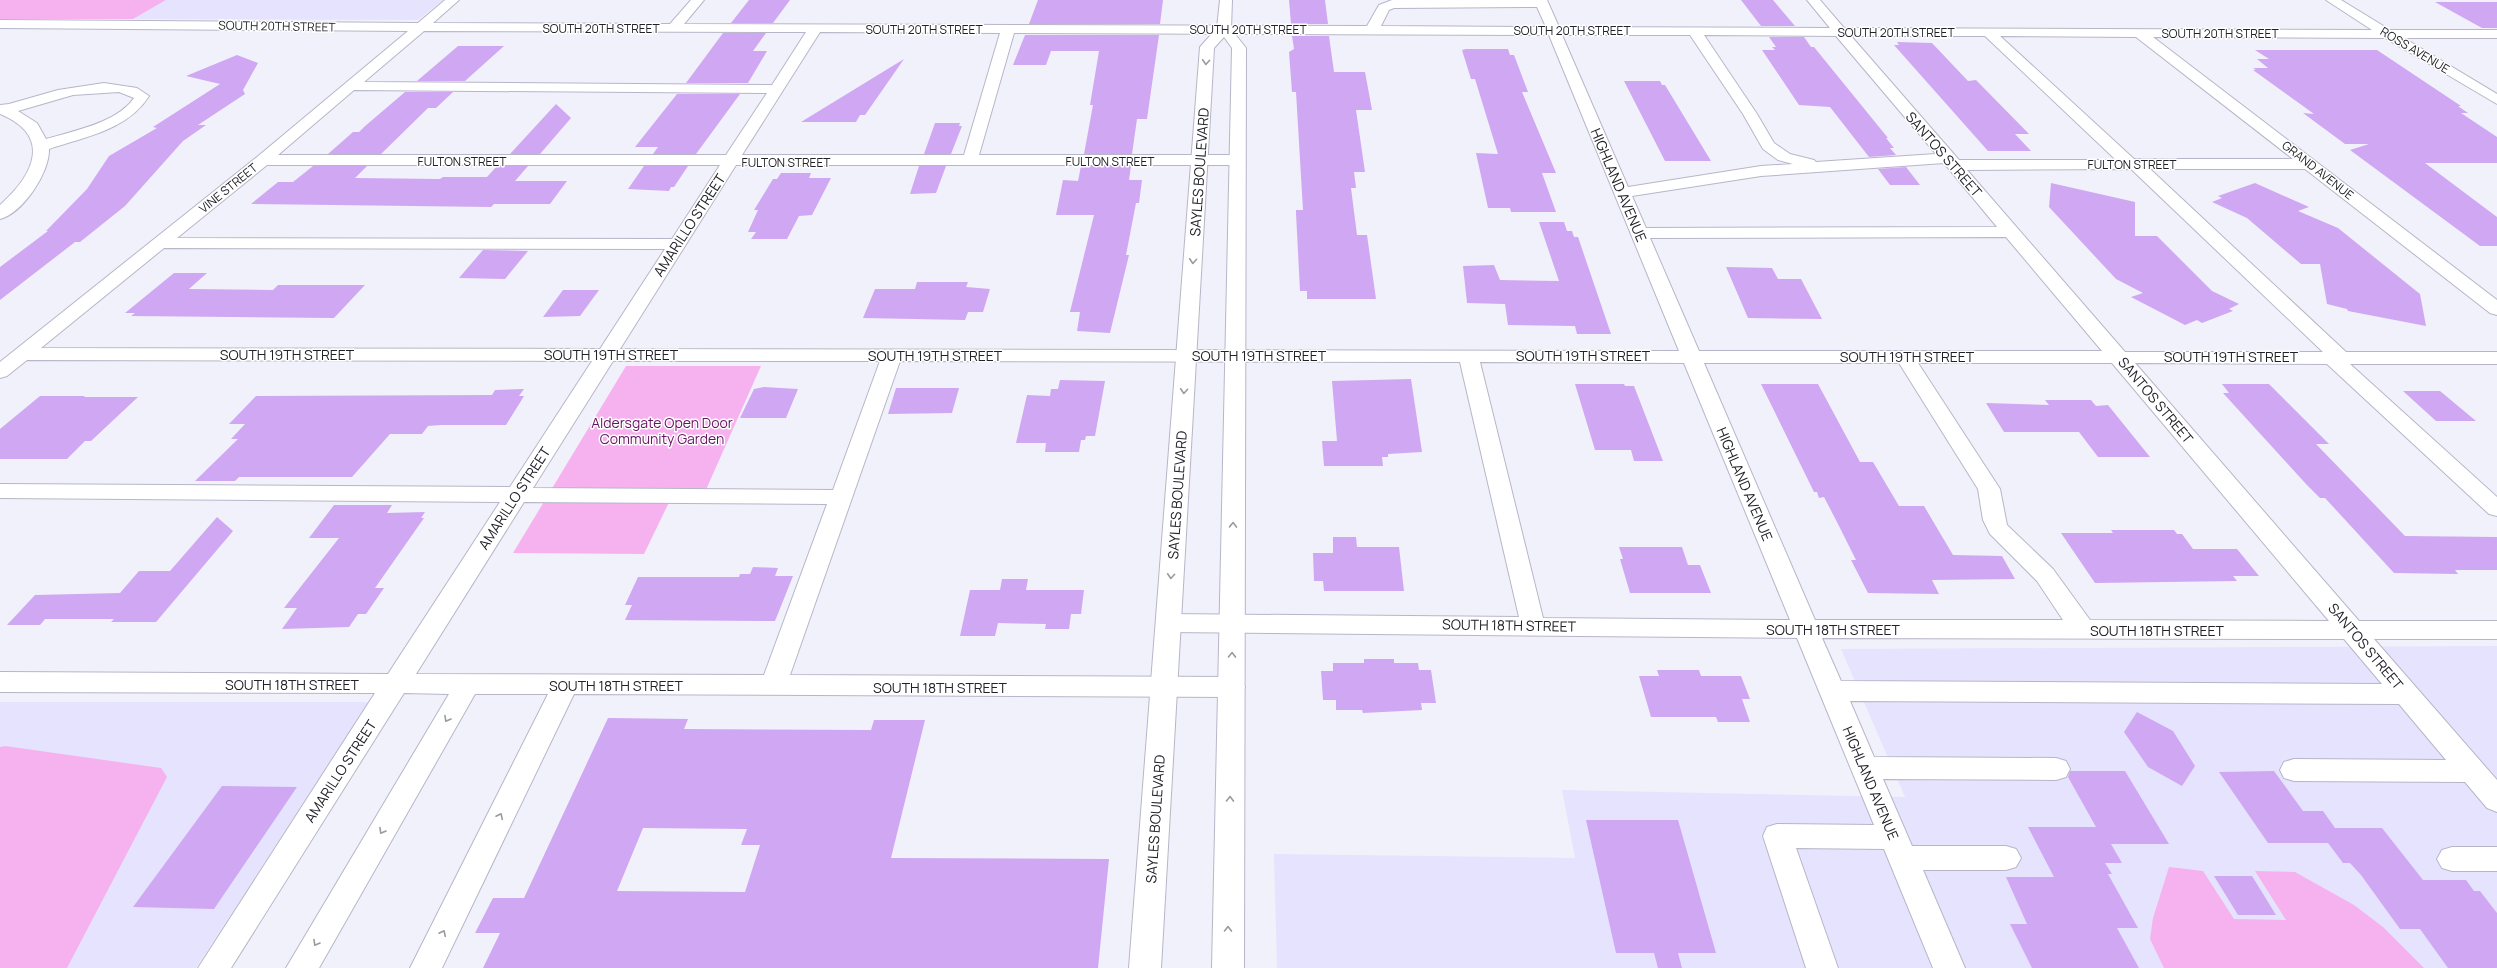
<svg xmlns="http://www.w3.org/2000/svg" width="2497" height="968" font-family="Manrope,sans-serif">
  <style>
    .built { fill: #e5e3fe }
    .green { fill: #f6b2ee }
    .building { fill: #d0a7f2; fill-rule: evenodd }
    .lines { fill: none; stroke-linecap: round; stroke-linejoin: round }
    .minor-casing { stroke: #b7b6c8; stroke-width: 2 }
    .major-casing { stroke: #b7b6c8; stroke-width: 2 }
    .minor { fill: #fff; fill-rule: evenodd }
    .major { fill: #fff; fill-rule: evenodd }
    .oneway { stroke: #9b9b9e }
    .labels { text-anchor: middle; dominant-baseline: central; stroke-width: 3; stroke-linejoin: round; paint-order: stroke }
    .far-street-label { font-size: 12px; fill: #212128; stroke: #fff }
    .street-label { font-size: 14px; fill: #212128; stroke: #fff }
    .park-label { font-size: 14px; fill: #651460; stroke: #fff }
  </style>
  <rect width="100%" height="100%" fill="#f1f1fc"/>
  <g class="built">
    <polygon points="166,0 443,0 418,20 133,19"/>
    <polygon points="2497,646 2497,968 1277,968 1274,854 1575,858 1562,790 1905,797 1841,649"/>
    <polygon points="0,702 369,702 196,968 0,968"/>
  </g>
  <g class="green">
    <polygon points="0,0 166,0 133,19 0,19"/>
    <polygon points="626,366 761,366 705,492 674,492 644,554 513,553"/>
    <polygon points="5,746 161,768 167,777 67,968 0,968 0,747"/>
    <polygon points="2169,867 2203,871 2234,919 2286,920 2255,871 2295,872 2354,905 2383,927 2424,968 2164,968 2150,939 2153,918"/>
  </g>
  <g class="building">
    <polygon points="749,0 790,0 773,23 731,23"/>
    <polygon points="1038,0 1163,0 1160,24 1029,24"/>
    <polygon points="1289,0 1325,0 1328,24 1291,24"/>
    <polygon points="1741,0 1773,0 1795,26 1761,26"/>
    <polygon points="2435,2 2497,2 2497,28 2482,28"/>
    <polygon points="723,33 766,33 753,51 767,51 748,83 686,83"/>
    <polygon points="1025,35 1159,35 1147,119 1137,119 1132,154 1084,154 1093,105 1090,105 1099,51 1051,51 1046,65 1013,65"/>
    <polygon points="1292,36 1329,36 1334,72 1365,72 1372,110 1356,110 1365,172 1354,172 1356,188 1351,188 1357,235 1367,235 1376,299 1307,299 1307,291 1300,291 1296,213 1296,210 1303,210 1296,92 1292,92 1289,52 1294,49"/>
    <polygon points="1769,37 1804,37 1811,47 1814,47 1888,138 1886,138 1894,148 1890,148 1896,155 1869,157 1830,107 1799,105 1762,50 1775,50 1772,47 1776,47"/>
    <polygon points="1897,42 1932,43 1968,81 1976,80 2029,134 2015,134 2031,151 1988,151 1894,45 1899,45"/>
    <polygon points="458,46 504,46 465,81 417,81"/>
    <polygon points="1466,49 1508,49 1510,55 1514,55 1528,92 1522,92 1556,173 1542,173 1556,212 1511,212 1510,208 1488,208 1476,153 1498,154 1475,79 1471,79 1462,50"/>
    <polygon points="2255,50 2377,50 2461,106 2458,106 2468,113 2461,113 2497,137 2497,163 2425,163 2497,217 2497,246 2480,246 2350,150 2369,144 2345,144 2303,113 2314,114 2253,70 2256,70 2253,68 2268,68 2257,59 2269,59"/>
    <polygon points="237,55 258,63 243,90 245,94 198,125 206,125 183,141 125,206 80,242 75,242 0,300 0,267 48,231 46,231 87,189 109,156 157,128 153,127 220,84 186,76"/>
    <polygon points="904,59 865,115 860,115 856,122 801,122"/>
    <polygon points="1624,81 1660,81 1662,85 1665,85 1711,161 1665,161"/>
    <polygon points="405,92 453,92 436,108 428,108 381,154 328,154 353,132 359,132 364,127"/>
    <polygon points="677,94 740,94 696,154 653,154 658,147 635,147"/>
    <polygon points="556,104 571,118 540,154 510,154"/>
    <polygon points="935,123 960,123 959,126 962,126 951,154 924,154"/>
    <polygon points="313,166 367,166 355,178 440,179 443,177 487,177 497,166 528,166 515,181 567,181 550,204 494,204 491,207 251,204 278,182 293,182"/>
    <polygon points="644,166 688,166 674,187 671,187 669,191 628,189"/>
    <polygon points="919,166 946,166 936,193 910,194"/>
    <polygon points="1081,166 1131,166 1129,180 1142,180 1139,203 1136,203 1126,255 1129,255 1110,333 1077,331 1080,312 1070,312 1094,215 1056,215 1063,180 1078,181"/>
    <polygon points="1906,167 1920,185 1890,185 1878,169"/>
    <polygon points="781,173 811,173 809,178 831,178 812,215 799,216 787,239 751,239 756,232 748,232 758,210 754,210 773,179 777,179"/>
    <polygon points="2051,183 2135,202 2135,236 2157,236 2212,291 2239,304 2229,309 2233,311 2202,323 2197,320 2185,325 2131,297 2143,293 2116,279 2049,207"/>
    <polygon points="2255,183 2309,207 2298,211 2338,228 2420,294 2426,326 2348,311 2347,309 2327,304 2320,264 2301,264 2247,218 2212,202 2222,198 2218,196"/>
    <polygon points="1539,222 1564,222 1567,231 1572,231 1574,237 1578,237 1611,334 1577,334 1575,326 1508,325 1505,304 1467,303 1463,266 1494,265 1500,280 1559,281"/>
    <polygon points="483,250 528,251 505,279 459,278"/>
    <polygon points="1726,267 1772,268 1778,279 1801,279 1822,319 1748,318"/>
    <polygon points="174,273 207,273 189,289 273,290 278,285 365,285 334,318 131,316 135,313 125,313"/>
    <polygon points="917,282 968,282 966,287 990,289 983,312 968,312 965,320 863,318 875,289 915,289"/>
    <polygon points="563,290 599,290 580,316 543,317"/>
    <polygon points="1411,379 1422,452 1388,454 1388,457 1382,457 1383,466 1324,466 1322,441 1337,441 1332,381"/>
    <polygon points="1060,380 1105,381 1095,436 1086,436 1085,440 1081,440 1079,452 1045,452 1046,443 1016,443 1027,395 1050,396 1051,389 1058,389"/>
    <polygon points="1575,384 1624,384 1625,386 1634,386 1663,461 1634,461 1631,450 1595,450"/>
    <polygon points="1761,384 1818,384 1860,462 1873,462 1899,506 1924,506 1953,555 2002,556 2015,579 1932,580 1939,594 1868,593 1851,560 1856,560 1838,524 1824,497 1819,498 1817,492 1814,492"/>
    <polygon points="2222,384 2269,384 2329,444 2316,444 2405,536 2497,537 2497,570 2455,570 2458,574 2394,573 2325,498 2320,498 2306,484 2223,393 2229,393"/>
    <polygon points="764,387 798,389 786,418 740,418 754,389"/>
    <polygon points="896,388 959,388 952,413 888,414"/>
    <polygon points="524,389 519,396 524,396 521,401 506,425 441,425 428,426 422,434 390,434 352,477 239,477 235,481 195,481 238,439 231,439 245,424 229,424 256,396 492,395 495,390"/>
    <polygon points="2403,391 2440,391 2476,421 2436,421"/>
    <polygon points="40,396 85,396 84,397 138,397 91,441 85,441 67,459 0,459 0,429"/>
    <polygon points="2045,400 2091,400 2096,406 2108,405 2150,457 2098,457 2079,432 2004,432 1986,403 2049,405"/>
    <polygon points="334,505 392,505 387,513 425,512 421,518 424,518 375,588 384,588 366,614 358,614 349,627 282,629 297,608 284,608 339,538 309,538"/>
    <polygon points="217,517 233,531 156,622 111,622 114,619 45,619 40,625 7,625 35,595 120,593 139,571 170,571"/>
    <polygon points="2111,530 2174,530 2177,534 2182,534 2193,549 2237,549 2259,576 2233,576 2237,581 2095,583 2061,533 2113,533"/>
    <polygon points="1333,537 1356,537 1357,547 1399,547 1404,591 1324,591 1323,581 1314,581 1313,553 1333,553"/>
    <polygon points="1619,547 1682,547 1688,565 1700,565 1711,593 1630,593 1620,559 1623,559"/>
    <polygon points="753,567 778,568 775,576 793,576 775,621 625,620 632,605 625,605 638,577 739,577 740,574 750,574"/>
    <polygon points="1002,579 1028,579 1026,590 1084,590 1081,614 1071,614 1069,629 1045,629 1046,624 998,623 995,636 960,636 970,590 1000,590"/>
    <polygon points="1364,659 1394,659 1394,663 1418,663 1419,670 1431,670 1436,703 1421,703 1422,710 1363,713 1362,710 1336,710 1336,700 1323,700 1321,671 1333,671 1333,663 1364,663"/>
    <polygon points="1657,670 1699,670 1701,676 1741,676 1750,699 1742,699 1750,722 1718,722 1716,717 1651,717 1639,676 1659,676"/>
    <polygon points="2137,712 2173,731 2195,766 2182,786 2148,767 2124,732"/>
    <path d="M608,718L688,719L684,729L871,730L874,720H925L891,858L1109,859L1098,968H483L500,933H475L493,898H524ZM643,828L747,829L741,845H760L745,892L617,891Z"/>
    <polygon points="2070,771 2125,771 2169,844 2111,844 2122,863 2105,863 2112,874 2108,874 2138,928 2117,928 2139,968 2032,968 2010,924 2027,924 2006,877 2054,877 2028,827 2096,827 2068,777"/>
    <polygon points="2274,771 2303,811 2323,811 2335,828 2382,828 2423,880 2466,880 2474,891 2480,891 2497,913 2497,968 2448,968 2420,929 2400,929 2361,875 2350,863 2343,863 2328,843 2268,843 2219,772"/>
    <polygon points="222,786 297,787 214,909 133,907"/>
    <polygon points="1586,820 1678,820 1716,953 1678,953 1682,968 1658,968 1654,953 1616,953"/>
    <polygon points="2214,876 2252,876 2276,915 2238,915"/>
  </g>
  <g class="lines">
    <g class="minor-casing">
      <g id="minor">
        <path d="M445,0H459L433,23L670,24L691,0H704L684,24L1367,26L1379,5L1392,0H1547L1559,27L1830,28L1807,0H1820L1844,28L2372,30L2326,0H2341L2390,30H2497V38H2404L2497,94V104L2385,38L2153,37L2497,300V315L2490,313L2305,169H2150L2346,352H2497V364H2350L2497,497V516L2489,514L2327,364L2135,363L2359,621H2497V639H2374L2497,780V812L2487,808L2465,782L2294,781L2284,778L2280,770L2284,762L2294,759L2446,760L2399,704L1850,701L1874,757L2056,758L2066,761L2070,769L2066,777L2056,780L1883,779L1912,846H2006L2016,849L2021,858L2016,867L2006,870H1923L1965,968H1933L1884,849L1796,848L1838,968H1806L1763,836L1767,827L1777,824L1874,825L1797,638L1168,632L1159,629L1156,623L1159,617L1168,614L1519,617L1460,362L900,361L790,675L1232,677L1241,680L1245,687L1241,694L1232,697L574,694L442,968H410L548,694H475L319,968H286L449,694L404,693L231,968H198L375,693L0,692V672L388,674L500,502L0,498V484L510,487L592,361L27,360L7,376L0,378V362L257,157L408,31L0,28V20L418,23ZM1537,7L1546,27L1381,26L1389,10L1394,8ZM424,31L806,32L772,85L364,82ZM820,32L1000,33L964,155H742ZM1014,33L1549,35L1679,351L620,349L736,165H1238L1246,160L1238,155H979ZM1562,35H1690L1743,114L1763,149L1778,160L1793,164L1761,166L1628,187ZM1704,35L1836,36L1936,154L1816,162L1814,160L1790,154L1774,143L1757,114ZM1851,36H1985L2116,160H1959ZM2000,36L2136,37L2293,159H2134ZM354,90L767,93L726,155H278ZM1944,163L1997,227L1646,228L1632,196L1761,176ZM267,165H720L672,239L177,238ZM2131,169L2323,352H2125L1967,170ZM2006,237L2102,351H1699L1650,238ZM164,248L665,249L600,349L41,348ZM613,361H880L833,490L533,488ZM1480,362L1684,363L1790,620L1543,618ZM1704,363H1899L1978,489L1983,520L1990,534L2037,581L2063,620H1815ZM1918,363H2112L2329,621L2090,620L2053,569L2007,525L2000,489ZM524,502L827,504L764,675L416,674ZM1822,638L2344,639L2382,684L1841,681Z"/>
        <path d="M104,83L137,88L149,96C128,130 84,137 49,149C50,172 23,213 0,219V205C34,175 53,136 0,114V105L9,104L58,90ZM119,92L134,98C117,123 73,131 46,139L37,123L18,111L73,95Z"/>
        <polygon points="2452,847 2497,847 2497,871 2452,871 2442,868 2437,859 2442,850"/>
      </g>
    </g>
    <g class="major-casing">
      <polygon id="major" points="1220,0 1232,0 1231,29 1246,48 1244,968 1212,968 1232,48 1224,37 1214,48 1161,968 1129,968 1200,47 1217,28"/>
    </g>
    <use href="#minor" class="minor"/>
    <use href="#major" class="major"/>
  </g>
  <defs><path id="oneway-chevron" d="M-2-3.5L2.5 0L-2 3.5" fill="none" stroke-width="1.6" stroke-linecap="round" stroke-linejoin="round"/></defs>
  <g class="oneway">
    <use href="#oneway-chevron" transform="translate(1206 62) rotate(94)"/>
    <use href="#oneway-chevron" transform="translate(1193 261) rotate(94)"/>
    <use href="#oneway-chevron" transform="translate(1184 391) rotate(94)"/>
    <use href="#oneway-chevron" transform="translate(1233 525) rotate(-89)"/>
    <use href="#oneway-chevron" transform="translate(1171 576) rotate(94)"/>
    <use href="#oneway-chevron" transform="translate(1232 655) rotate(-89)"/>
    <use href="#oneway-chevron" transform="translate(447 719) rotate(120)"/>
    <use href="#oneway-chevron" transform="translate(1230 799) rotate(-89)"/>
    <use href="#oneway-chevron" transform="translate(500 816) rotate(-64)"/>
    <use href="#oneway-chevron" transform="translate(382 831) rotate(120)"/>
    <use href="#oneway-chevron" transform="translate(1228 929) rotate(-89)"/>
    <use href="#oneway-chevron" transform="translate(443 933) rotate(-64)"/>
    <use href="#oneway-chevron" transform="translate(316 943) rotate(120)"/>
  </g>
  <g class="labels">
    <g class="far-street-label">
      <text transform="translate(277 26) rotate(1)">SOUTH 20TH STREET</text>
      <text x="601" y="28">SOUTH 20TH STREET</text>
      <text x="924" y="29">SOUTH 20TH STREET</text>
      <text x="1248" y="29">SOUTH 20TH STREET</text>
      <text x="1572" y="30">SOUTH 20TH STREET</text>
      <text x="1896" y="32">SOUTH 20TH STREET</text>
      <text x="2220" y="33">SOUTH 20TH STREET</text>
      <text transform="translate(2415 50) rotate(31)">ROSS AVENUE</text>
      <text x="462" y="161">FULTON STREET</text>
      <text x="1110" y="161">FULTON STREET</text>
      <text x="786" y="162">FULTON STREET</text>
      <text x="2132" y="164">FULTON STREET</text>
      <text transform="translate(2318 170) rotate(38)">GRAND AVENUE</text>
      <text transform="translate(228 188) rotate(-39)">VINE STREET</text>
    </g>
    <g class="street-label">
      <text transform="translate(1944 154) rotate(49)">SANTOS STREET</text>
      <text transform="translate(1199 172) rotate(-86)">SAYLES BOULEVARD</text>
      <text transform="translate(1619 185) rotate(67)">HIGHLAND AVENUE</text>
      <text transform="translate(689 225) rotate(-57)">AMARILLO STREET</text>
      <text x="287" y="354">SOUTH 19TH STREET</text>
      <text x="611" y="354">SOUTH 19TH STREET</text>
      <text x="935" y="355">SOUTH 19TH STREET</text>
      <text x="1259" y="355">SOUTH 19TH STREET</text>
      <text x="1583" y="355">SOUTH 19TH STREET</text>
      <text x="1907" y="356">SOUTH 19TH STREET</text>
      <text x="2231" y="356">SOUTH 19TH STREET</text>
      <text transform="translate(2156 400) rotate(50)">SANTOS STREET</text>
      <text transform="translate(1745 484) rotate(67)">HIGHLAND AVENUE</text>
      <text transform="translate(1177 495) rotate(-86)">SAYLES BOULEVARD</text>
      <text transform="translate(514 498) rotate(-57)">AMARILLO STREET</text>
      <text transform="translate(1509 625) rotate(1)">SOUTH 18TH STREET</text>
      <text x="1833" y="629">SOUTH 18TH STREET</text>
      <text x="2157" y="630">SOUTH 18TH STREET</text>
      <text transform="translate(2366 646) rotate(50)">SANTOS STREET</text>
      <text x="292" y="684">SOUTH 18TH STREET</text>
      <text x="616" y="685">SOUTH 18TH STREET</text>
      <text x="940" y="687">SOUTH 18TH STREET</text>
      <text transform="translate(340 771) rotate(-57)">AMARILLO STREET</text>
      <text transform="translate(1871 783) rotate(67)">HIGHLAND AVENUE</text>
      <text transform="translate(1155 819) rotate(-86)">SAYLES BOULEVARD</text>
    </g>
    <g class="park-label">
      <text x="662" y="422">Aldersgate Open Door<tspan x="662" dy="16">Community Garden</tspan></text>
    </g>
  </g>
</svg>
